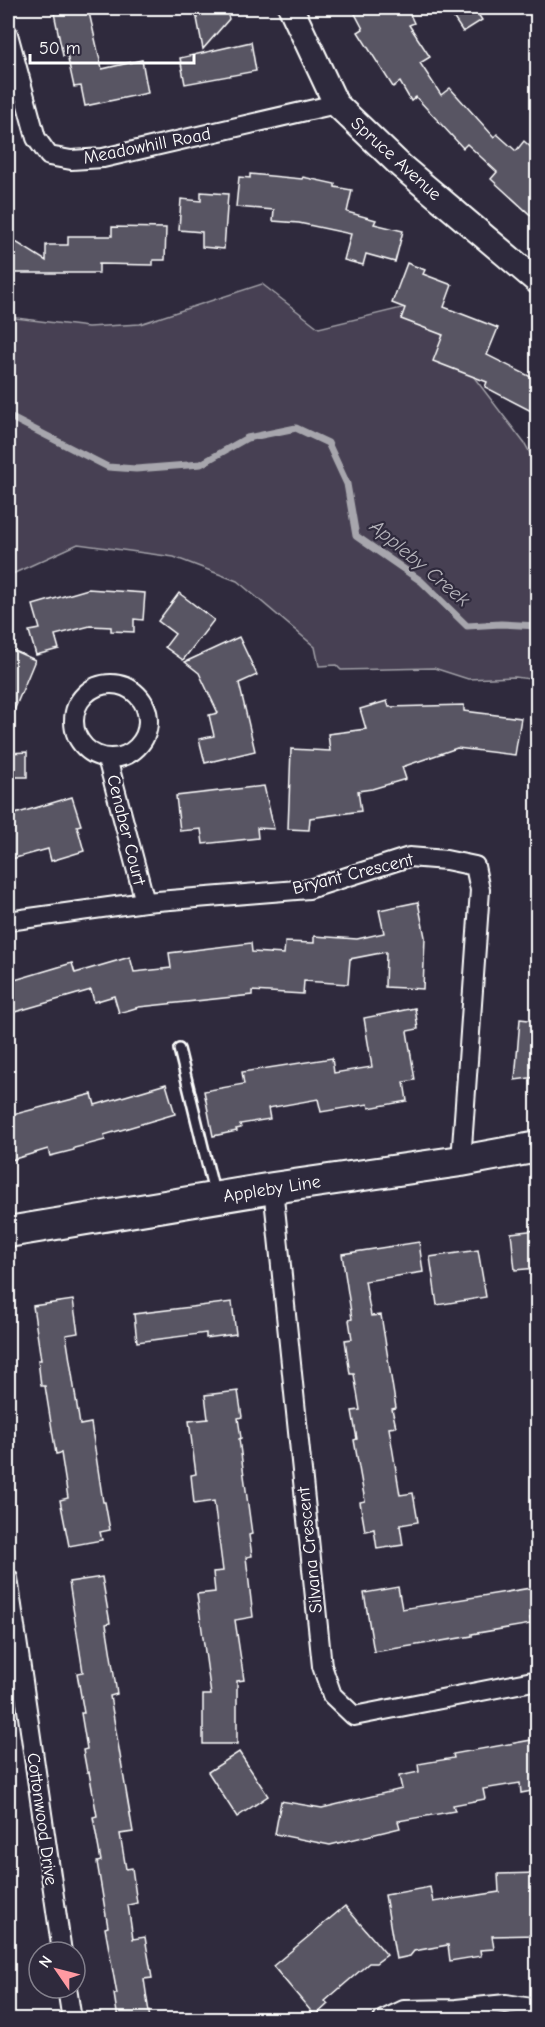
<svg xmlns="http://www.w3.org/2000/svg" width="545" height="2027" font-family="'Comic Neue',sans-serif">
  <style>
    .green { fill: #464152; stroke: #a2a0a8; stroke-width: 1.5 }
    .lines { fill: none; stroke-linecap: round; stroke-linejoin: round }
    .stream { stroke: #a7a6ad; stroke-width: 7 }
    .building { fill: #595564; stroke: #fff; stroke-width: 1.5 }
    .service-casing { stroke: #fff; stroke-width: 14 }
    .minor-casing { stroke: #fff; stroke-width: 22 }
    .tertiary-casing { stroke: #fff; stroke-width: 28 }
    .primary-casing { stroke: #fff; stroke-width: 34 }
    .service { stroke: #2f2a3d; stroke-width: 9 }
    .minor { stroke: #2f2a3d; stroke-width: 18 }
    .tertiary { stroke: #2f2a3d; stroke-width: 24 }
    .primary { stroke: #2f2a3d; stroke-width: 30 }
    .labels { text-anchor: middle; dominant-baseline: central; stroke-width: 4.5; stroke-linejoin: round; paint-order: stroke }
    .street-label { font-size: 18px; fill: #fff; stroke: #2f2a3d }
    .water-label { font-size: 20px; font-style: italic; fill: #b6b4bb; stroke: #2f2a3d }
  </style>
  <rect width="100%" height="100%" fill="#2f2a3d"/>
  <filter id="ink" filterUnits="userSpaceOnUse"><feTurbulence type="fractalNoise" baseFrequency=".0167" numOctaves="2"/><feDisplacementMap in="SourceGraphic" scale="12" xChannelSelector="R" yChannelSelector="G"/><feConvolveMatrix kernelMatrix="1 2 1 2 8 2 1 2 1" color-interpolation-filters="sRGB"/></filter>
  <g filter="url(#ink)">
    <polygon class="green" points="262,284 319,328 418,304 525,444 537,466 537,680 515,677 468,679 434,668 341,670 336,665 319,666 315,647 242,585 237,581 174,557 78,544 8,576 8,314 16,318 88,327 140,324"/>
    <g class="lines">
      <polyline class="stream" points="8,416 108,467 136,469 201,464 247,438 296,428 328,443 347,484 356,536 421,581 467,626 501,624 538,626"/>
    </g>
    <g class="building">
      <polygon points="53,8 88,8 102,69 142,60 148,93 85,106 81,86 74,87 67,55 63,56"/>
      <polygon points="195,8 226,8 229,19 203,49"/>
      <polygon points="352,8 407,8 414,23 409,25 430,57 420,63 441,95 450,88 494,137 497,134 516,151 524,141 537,153 537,221 491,179 497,172 467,144 463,148 416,97 411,101 400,82 393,87 358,32 363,29"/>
      <polygon points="447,8 474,8 482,20 463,32"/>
      <polygon points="251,42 256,71 185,84 180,58"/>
      <polygon points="250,174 302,179 303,177 335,184 335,187 352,190 347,212 376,220 374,224 403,231 395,262 366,254 363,265 344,260 351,234 299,223 273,221 274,210 236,207 239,177 250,178"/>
      <polygon points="201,192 228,194 224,249 202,247 202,232 179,230 181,199 201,201"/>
      <polygon points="112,227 166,228 165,260 153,260 153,265 99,264 99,273 14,273 8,269 8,237 46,261 46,245 68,245 68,236 112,236"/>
      <polygon points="407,263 425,270 423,274 452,285 444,307 498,328 487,355 537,380 537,414 485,387 487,382 433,361 443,335 401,319 405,308 392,303"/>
      <polygon points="88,589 145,593 143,620 134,619 134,632 111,631 111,627 90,626 55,635 59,649 36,655 29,631 40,629 33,605"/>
      <polygon points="179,593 214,620 183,660 165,647 175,634 158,621"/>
      <polygon points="239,637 257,675 239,683 255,751 205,763 199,739 214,736 209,715 218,713 199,673 185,662"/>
      <polygon points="8,648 35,660 8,725"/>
      <polygon points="387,701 389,707 464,705 464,711 521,718 515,755 457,748 402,767 406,779 372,789 358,791 361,811 310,818 309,830 288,829 291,749 330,751 328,734 366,729 360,709"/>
      <polygon points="27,752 27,777 8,777 8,753"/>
      <polygon points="264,786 274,829 257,828 258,838 203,844 201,829 180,831 176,796"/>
      <polygon points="72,797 81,825 77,826 84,851 51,861 48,849 8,860 8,816"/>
      <polygon points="418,902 425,937 423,989 385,987 386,952 350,959 348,984 304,981 303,994 252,991 252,995 139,1007 119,1013 114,996 94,1002 91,990 8,1014 8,982 72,963 75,973 130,957 134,972 171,968 169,953 251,943 252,952 284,954 285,942 314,943 314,936 357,939 384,933 379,910"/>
      <polygon points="415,1008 418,1029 407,1031 415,1080 404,1082 407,1101 369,1108 368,1104 321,1112 318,1099 268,1108 270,1119 240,1124 241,1128 236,1129 237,1131 213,1136 204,1091 244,1084 242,1072 332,1058 334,1073 372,1067 364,1018"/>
      <polygon points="520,1019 537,1021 537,1077 515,1080"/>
      <polygon points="166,1084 175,1114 104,1135 105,1140 74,1148 74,1150 50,1156 48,1149 8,1161 8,1116 92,1094 95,1105"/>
      <polygon points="537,1230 537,1268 515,1270 511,1233"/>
      <polygon points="419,1242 423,1272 365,1281 371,1316 381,1315 396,1408 392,1409 396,1427 389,1428 400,1495 413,1493 418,1522 400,1525 403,1545 377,1549 374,1529 365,1531 360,1502 365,1501 354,1440 357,1439 352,1411 360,1410 354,1374 350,1374 345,1340 352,1339 349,1320 352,1319 342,1254"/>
      <polygon points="478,1250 486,1297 437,1305 430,1257"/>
      <polygon points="73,1300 78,1333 66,1335 80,1425 91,1423 103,1502 105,1502 110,1530 100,1532 102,1540 69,1546 60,1500 68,1498 61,1453 56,1454 45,1386 41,1386 38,1360 41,1360 33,1306"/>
      <polygon points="232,1302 236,1334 206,1338 206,1333 137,1342 134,1314"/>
      <polygon points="238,1391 242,1417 238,1418 241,1438 239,1439 252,1534 249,1535 252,1556 246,1557 253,1617 235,1620 244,1680 237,1681 237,1744 203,1744 203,1695 211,1695 197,1594 215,1592 213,1572 223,1571 214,1501 194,1504 191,1475 196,1474 189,1421 208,1419 205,1395"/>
      <polygon points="102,1577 110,1623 106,1624 117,1694 110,1696 133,1832 120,1834 126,1869 132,1868 137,1903 128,1905 133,1939 145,1937 152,1978 144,1979 150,2019 118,2019 114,1994 117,1994 105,1928 108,1927 97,1862 101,1861 93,1817 97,1816 89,1772 87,1772 83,1750 87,1749 81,1713 84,1713 77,1673 83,1672 69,1582"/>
      <polygon points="398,1587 402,1609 537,1587 537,1617 530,1618 531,1624 472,1634 472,1636 374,1652 364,1593"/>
      <polygon points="537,1739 537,1790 521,1793 520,1783 483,1789 485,1799 453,1805 455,1811 398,1821 400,1828 330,1845 275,1834 281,1801 322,1808 402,1789 399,1776 419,1772 418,1764 454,1758 453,1754"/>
      <polygon points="239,1752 268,1796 237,1817 208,1772"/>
      <polygon points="537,1873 537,1935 492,1936 494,1949 480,1950 481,1956 450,1961 448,1945 414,1951 410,1956 396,1959 385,1895 430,1887 433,1902 499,1892 498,1874"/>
      <polygon points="345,1906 387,1955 376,1963 369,1963 325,2001 328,2004 315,2016 273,1966"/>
    </g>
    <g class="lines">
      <g class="service-casing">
        <polyline id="service" points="179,1049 214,1192"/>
      </g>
      <g class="minor-casing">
        <g id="minor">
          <polyline points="8,34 36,138 49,156 71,160 103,158 336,104"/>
          <circle cx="111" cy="721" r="37"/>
          <polyline points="107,758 145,902"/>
          <polyline points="8,921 145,902 309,889 409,857 446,860 475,866 480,890 461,1161"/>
          <polyline points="273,1188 322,1666 332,1695 354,1716 538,1680"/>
          <polyline points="8,1578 62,1952"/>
          <polyline points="67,1988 72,2020"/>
          <polyline points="383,2020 404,2010 456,2009 506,2004 538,2009"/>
        </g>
      </g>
      <g class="tertiary-casing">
        <polyline id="tertiary" points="291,8 336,104 401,166 538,282"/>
      </g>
      <g class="primary-casing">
        <polyline id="primary" points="8,1232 273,1188 461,1161 538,1147"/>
      </g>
      <use href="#service" class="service"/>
      <use href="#minor" class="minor"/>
      <use href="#tertiary" class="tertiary"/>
      <use href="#primary" class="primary"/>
    </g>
  </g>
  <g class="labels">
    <g class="street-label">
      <text transform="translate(147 146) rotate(-11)">Meadowhill Road</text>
      <text transform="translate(396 159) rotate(42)">Spruce Avenue</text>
      <text transform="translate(126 830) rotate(76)">Cenaber Court</text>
      <text transform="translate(353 874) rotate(-14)">Bryant Crescent</text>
      <text transform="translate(272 1189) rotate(-9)">Appleby Line</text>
      <text transform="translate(310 1550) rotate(-96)">Silvana Crescent</text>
      <text transform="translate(42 1819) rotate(82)">Cottonwood Drive</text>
    </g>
    <g class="water-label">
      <text transform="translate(420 563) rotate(40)">Appleby Creek</text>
    </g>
  </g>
  <rect width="545" height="2027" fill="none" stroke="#2f2a3d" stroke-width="30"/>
  <rect x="15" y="15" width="515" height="1997" fill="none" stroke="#fff" stroke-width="2" filter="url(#ink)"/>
  <g transform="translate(57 1970) rotate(305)"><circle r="28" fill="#2f2a3d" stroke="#827f8b" stroke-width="1.5"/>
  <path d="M0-4.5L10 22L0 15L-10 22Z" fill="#ff9aa2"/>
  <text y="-9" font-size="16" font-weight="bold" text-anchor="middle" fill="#ffffff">N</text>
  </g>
  <path d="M30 54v9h164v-9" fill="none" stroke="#ffffff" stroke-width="3"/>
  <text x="39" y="54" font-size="18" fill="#ffffff" stroke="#2f2a3d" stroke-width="4.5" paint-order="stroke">50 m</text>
</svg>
